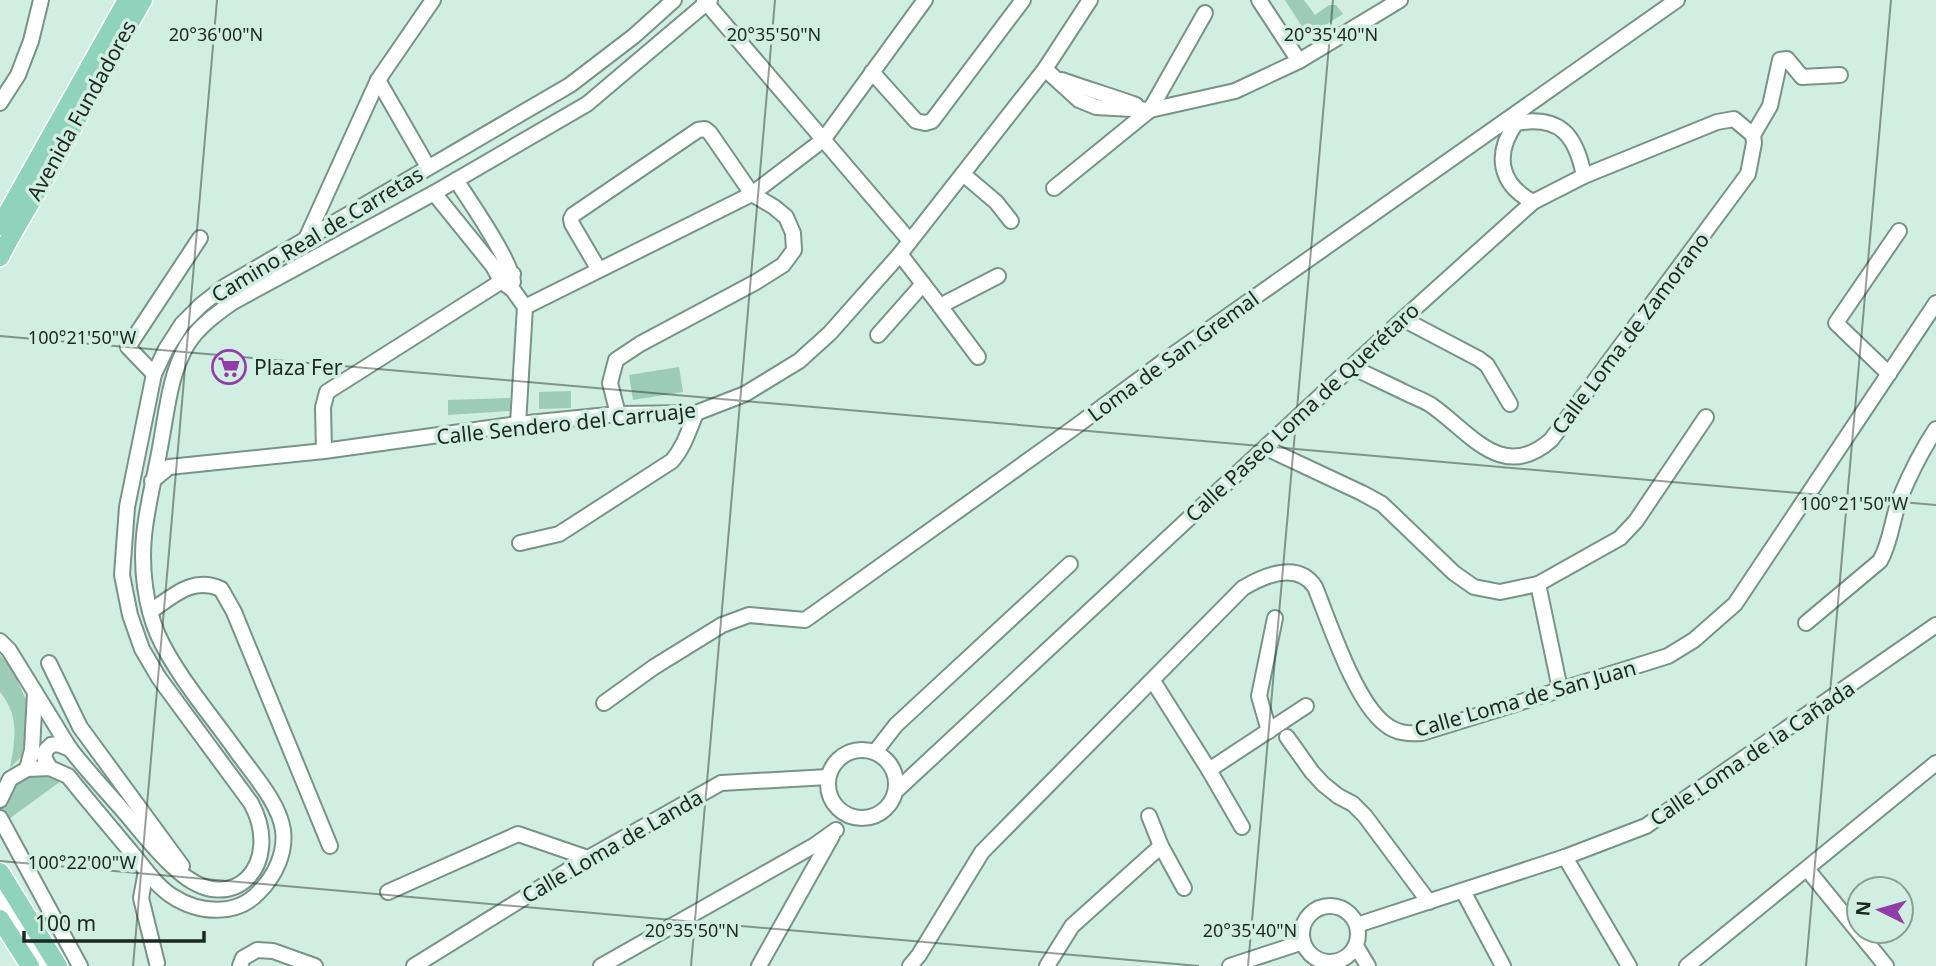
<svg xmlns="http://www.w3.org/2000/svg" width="1936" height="966" font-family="'Noto Sans',sans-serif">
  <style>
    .green { fill: #9cccb8 }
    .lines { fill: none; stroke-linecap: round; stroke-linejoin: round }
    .minor-casing { stroke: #789388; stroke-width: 18 }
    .major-casing { stroke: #fff; stroke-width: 21 }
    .minor { stroke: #fff; stroke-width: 14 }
    .major { stroke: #8fd3bd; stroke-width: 18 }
    .ticks { fill: none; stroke: #1d2823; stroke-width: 2; stroke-opacity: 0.45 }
    .labels { text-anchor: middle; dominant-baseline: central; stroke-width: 7; stroke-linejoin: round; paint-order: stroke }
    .street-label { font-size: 21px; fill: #1d2823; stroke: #d0eee1 }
    .poi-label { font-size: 21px; fill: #1d2823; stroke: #d0eee1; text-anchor: start }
    .ticks-label { font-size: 18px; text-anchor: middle; fill: #1d2823; stroke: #d0eee1; stroke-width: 7; stroke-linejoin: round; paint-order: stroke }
  </style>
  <rect width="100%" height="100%" fill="#d0eee1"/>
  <g class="green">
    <polygon points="1285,0 1304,0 1315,15 1329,5 1336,5 1343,14 1308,36"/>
    <polygon points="679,367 683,392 633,400 629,375"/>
    <polygon points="571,391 571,408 539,409 539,392"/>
    <polygon points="510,398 511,411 448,415 448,400"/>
    <path d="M0,655L12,668L26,700V737L22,756L10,768C15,740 20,716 0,692Z"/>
    <polygon points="27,769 68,776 2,824 0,818 0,800"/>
  </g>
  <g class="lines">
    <g class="minor-casing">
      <g id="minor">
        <polyline points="704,0 910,241"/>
        <polyline points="1259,0 1299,61"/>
        <polyline points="1045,69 1079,100 1096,107 1150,110 1235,91 1299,61 1400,0"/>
        <polyline points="872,72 916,121 925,123 932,121 1023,0"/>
        <polyline points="378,80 428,167"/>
        <path d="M1062,80C1087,89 1111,96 1136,105"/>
        <polyline points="0,103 18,75 31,41 41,0"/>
        <polyline points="1753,135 1770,106 1780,60 1787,59 1802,77 1840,75"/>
        <polyline points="963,174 996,202 1011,221"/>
        <path d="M456,180C469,200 512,262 513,282"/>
        <polyline points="1054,188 1150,110 1205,13"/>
        <polyline points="434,193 493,266 501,281 513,290 525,307 518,424"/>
        <path d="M1533,202C1499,184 1494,154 1516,123C1560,115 1576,135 1584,176"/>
        <polyline points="306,239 378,80 433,0"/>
        <polyline points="900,254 940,306 998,276"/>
        <polyline points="599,270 572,224 571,219 573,215 698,130 705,129 710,133 752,194 774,207 786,217 793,233 794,250 783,265 756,282 640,344 616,360 610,383 618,414"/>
        <polyline points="940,306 978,357"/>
        <polyline points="525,307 752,194 823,140 925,0"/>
        <polyline points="1403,319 1479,359 1487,365 1510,404"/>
        <polyline points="878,335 923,284"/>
        <path d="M1352,367C1370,376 1388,384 1406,393C1414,397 1423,400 1431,405C1470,432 1502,483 1551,440L1748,174L1754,143L1753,135"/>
        <polyline points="154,374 128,347 200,238"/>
        <polyline points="1889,374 1836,323 1899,231"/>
        <polyline points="1266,448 1362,493 1382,504 1454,573 1474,587 1500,592 1538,584 1620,538 1636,521 1706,417"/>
        <polyline points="324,451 323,407 327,392 513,274"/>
        <polyline points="152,481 169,467 324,451 518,424 618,414 696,413 745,394 799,361 830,333 900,254 1045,69 1090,0"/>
        <path d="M520,543L559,534L672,461C684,447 689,430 696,413"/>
        <polyline points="1538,584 1560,689"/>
        <path d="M151,611C173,596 193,576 221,589L234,612L330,846"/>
        <path d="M1806,623L1880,561C1891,542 1892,519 1900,498C1910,474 1922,450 1936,429"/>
        <path d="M0,641L9,650C23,673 37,695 51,718C58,729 64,740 71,750C88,772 108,793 127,815C143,834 158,854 177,870C233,921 284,863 251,803L159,678L142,649L130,615L122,575L127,507L154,374L166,349L182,324L201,305L224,287L570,85L634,36L674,0"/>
        <polyline points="49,663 80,727 182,866"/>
        <polyline points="1153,681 1209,770 1242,827"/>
        <polyline points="604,703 654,667 722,625 749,615 805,620 1075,427 1164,361 1677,0"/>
        <polyline points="1269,731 1259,696 1275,618"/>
        <polyline points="1287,737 1312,772 1323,784 1338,796 1353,804 1365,816 1429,902"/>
        <circle cx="862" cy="784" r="34"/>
        <polyline points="875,752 896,725 1070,564"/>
        <polyline points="50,768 44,757 46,750 51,745 58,744 70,749"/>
        <polyline points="27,769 32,750 35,692"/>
        <polyline points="1209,770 1306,706"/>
        <polyline points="896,791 1403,319 1533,202 1584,176 1717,122 1734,119 1753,135"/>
        <path d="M0,800L10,779L27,769L50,768L68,776C89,802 111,828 132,853C144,867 156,886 172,896C198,913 236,917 259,892C275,876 286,853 283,830C279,802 251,772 235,749C210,714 175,673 158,635C145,605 141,568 144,536C147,504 156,473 161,442C167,410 170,374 187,345C198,327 216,314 233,302L434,193L587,104L710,0"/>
        <polyline points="1149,816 1161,846 1184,888"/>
        <polyline points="0,818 80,966"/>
        <polyline points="1565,857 1629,966"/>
        <polyline points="1807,869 1886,966"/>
        <polyline points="146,871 141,898 157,963"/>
        <polyline points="1463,891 1503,966"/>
        <polyline points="388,892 518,834 588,858"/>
        <polyline points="0,898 43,966"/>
        <circle cx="1330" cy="934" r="28"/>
        <polyline points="1357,925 1565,857 1646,826 1936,625"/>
        <polyline points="1356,946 1368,966"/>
        <polyline points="240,966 243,958 257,950 273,951 315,966"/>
        <polyline points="414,966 588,858 721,783 828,777"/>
        <polyline points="601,966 815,845 836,830"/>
        <polyline points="759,966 832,836"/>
        <path d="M910,966L919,955L982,852L1243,588C1265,575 1298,561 1315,587C1330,624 1355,701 1385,724C1396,733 1408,734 1422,733L1668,656L1694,640L1735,604L1936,303"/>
        <polyline points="1047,966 1072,926 1161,846"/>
        <polyline points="1230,966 1303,942"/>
        <polyline points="1687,966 1936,763"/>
      </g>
    </g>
    <g class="major-casing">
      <g id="major">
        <polyline points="0,226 127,0"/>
        <path d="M0,257C15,226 35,197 51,167C82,111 111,55 143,0"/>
        <polyline points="0,872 58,966"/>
        <polyline points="0,919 30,966"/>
      </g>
    </g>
    <use href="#minor" class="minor"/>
    <use href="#major" class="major"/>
  </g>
  <path class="ticks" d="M0,336L1936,505M0,861L1199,966M133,966L217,0M691,966L775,0M1248,966L1333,0M1806,966L1891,0"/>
  <defs>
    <g id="supermarket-ring" transform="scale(1.75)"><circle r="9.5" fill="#d0eee1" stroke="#923caa" stroke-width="1.5"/><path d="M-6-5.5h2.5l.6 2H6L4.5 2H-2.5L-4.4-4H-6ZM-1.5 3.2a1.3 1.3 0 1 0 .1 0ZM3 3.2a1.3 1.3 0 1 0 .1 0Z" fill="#923caa"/></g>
  </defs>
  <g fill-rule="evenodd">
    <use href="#supermarket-ring" x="229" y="367"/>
  </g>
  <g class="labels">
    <g class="street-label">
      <text transform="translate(81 110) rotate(-61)">Avenida Fundadores</text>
      <text transform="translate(317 234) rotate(-31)">Camino Real de Carretas</text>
      <text transform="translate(1630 333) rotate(-53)">Calle Loma de Zamorano</text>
      <text transform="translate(1173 356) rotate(-36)">Loma de San Gremal</text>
      <text transform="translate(1302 412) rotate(-43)">Calle Paseo Loma de Querétaro</text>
      <text transform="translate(566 423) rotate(-6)">Calle Sendero del Carruaje</text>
      <text transform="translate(1525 698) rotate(-16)">Calle Loma de San Juan</text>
      <text transform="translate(1752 753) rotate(-34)">Calle Loma de la Cañada</text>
      <text transform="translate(612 846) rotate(-30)">Calle Loma de Landa</text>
    </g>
    <g class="poi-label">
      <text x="254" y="367">Plaza Fer</text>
    </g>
  </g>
  <g class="ticks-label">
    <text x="216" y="41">20°36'00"N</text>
    <text x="774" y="41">20°35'50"N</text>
    <text x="1331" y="41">20°35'40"N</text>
    <text x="82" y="344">100°21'50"W</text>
    <text x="1854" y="510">100°21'50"W</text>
    <text x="82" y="869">100°22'00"W</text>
    <text x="692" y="937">20°35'50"N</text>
    <text x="1250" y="937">20°35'40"N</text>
  </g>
  <g transform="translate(1880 910) rotate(275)"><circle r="33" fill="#d0eee1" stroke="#889f95" stroke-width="2"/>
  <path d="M0-5L12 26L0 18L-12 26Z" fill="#923caa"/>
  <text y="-10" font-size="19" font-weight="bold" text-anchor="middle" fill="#1d2823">N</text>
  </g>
  <path d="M24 931v10h180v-10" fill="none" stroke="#1d2823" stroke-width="3.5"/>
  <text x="35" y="931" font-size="21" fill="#1d2823" stroke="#d0eee1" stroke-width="5" paint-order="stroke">100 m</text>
</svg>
